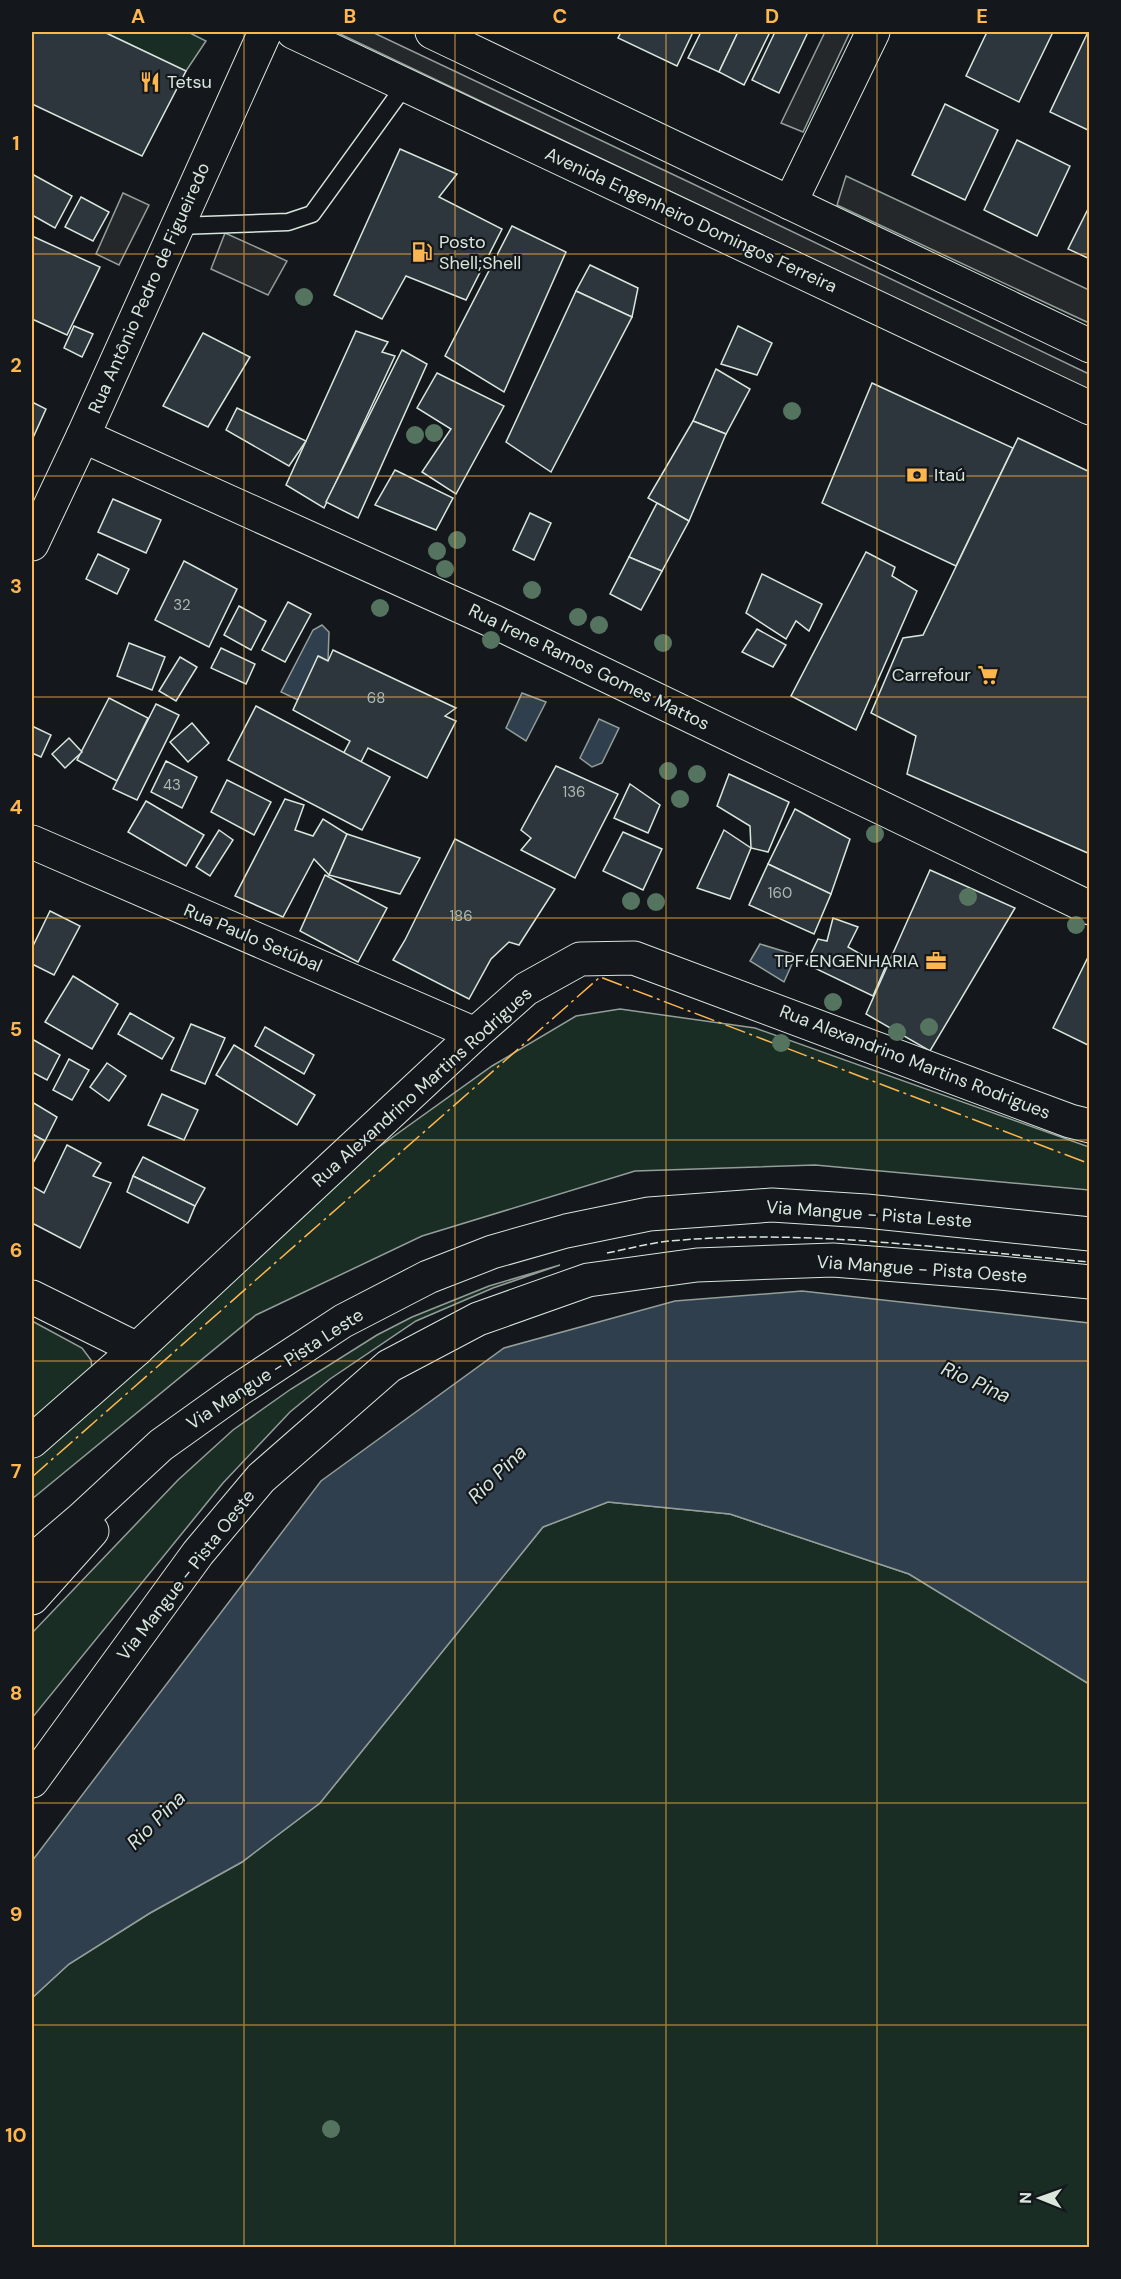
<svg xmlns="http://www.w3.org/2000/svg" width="1121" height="2279" font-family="'DM Sans',sans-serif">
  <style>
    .green { fill: #1a2d24; stroke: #939e99; stroke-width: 1.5 }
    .parking { fill: #24282b; stroke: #939e99; stroke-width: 1.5 }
    .water { fill: #2f3f4d; stroke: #939e99; stroke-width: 1.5 }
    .building { fill: #2c363c; stroke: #d8e6dc; stroke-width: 1.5 }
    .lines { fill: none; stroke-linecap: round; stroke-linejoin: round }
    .service-casing { stroke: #d8e6dc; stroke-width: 19 }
    .minor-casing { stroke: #d8e6dc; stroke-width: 35 }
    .primary-casing { stroke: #d8e6dc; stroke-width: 35 }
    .service { stroke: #14181c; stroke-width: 16 }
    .minor { stroke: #14181c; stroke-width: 33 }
    .primary { stroke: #14181c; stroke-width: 33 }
    .fence { stroke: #d8e6dc; stroke-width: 1.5; stroke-dasharray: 8 3; stroke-linecap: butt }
    .power { stroke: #ffb74d; stroke-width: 1.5; stroke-dasharray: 21 4.5 3 4.5; stroke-linecap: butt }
    .tree { fill: #55745f }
    .grid { fill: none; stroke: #ffb74d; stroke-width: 1.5; stroke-opacity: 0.55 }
    .labels { text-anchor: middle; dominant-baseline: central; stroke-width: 4.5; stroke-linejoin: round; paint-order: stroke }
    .number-label { font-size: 15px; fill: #adbab4 }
    .poi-label { font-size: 18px; fill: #d8e6dc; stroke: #14181c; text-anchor: start }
    .street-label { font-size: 18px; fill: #d8e6dc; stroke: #14181c }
    .water-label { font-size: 20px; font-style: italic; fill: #d8e6dc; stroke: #14181c }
    .neatline { fill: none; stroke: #ffb74d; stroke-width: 2 }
    .grid-label { font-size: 20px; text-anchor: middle; font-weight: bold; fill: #ffb74d }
  </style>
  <rect width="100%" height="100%" fill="#14181c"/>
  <g class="green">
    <polygon points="104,32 188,32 206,41 186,71"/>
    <polygon points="620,1009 755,1028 1089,1147 1089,1190 815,1165 635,1171 422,1236 256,1315 32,1499 32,1454 376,1149 492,1066 576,1016"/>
    <polygon points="560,1265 493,1288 416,1321 330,1379 290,1412 223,1483 32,1718 32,1633 178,1480 233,1430 291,1389 377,1335 412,1317 489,1286"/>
    <polygon points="32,1321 82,1348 91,1360 93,1377 32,1435"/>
    <polygon points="608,1502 730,1514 909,1574 1089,1684 1089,2247 32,2247 32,1998 69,1964 150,1913 242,1862 320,1803 543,1527"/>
  </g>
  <g class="parking">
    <polygon points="336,32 372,32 691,183 1089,374 1089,391"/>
    <polygon points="825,32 850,32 803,132 781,123"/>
    <polygon points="846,176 1089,290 1089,323 837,205"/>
    <polygon points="123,193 149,205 119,265 96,254"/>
    <polygon points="225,233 287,261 268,295 211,269"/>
  </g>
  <g class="water">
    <polygon points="322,625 329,632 328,661 319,656 298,700 281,692 313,630"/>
    <polygon points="522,693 546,702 526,741 506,728"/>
    <polygon points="599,719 619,728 602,763 592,767 580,758"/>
    <polygon points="760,944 796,955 784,982 750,961"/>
    <polygon points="802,1291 1089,1323 1089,1684 909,1574 730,1514 608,1502 543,1527 320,1803 242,1862 150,1913 69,1964 32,1998 32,1861 321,1481 504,1348 675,1301"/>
  </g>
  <g class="building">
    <polygon points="32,32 104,32 186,71 142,156 32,104"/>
    <polygon points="621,32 693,32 677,66 618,38"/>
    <polygon points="701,32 738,32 719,72 688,58"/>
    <polygon points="738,32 770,32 744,85 719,72"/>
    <polygon points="775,32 808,32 779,93 752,80"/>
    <polygon points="987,32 1053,32 1019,102 966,76"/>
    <polygon points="1088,32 1090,32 1090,131 1050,112"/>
    <polygon points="945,104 998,130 965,200 912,175"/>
    <polygon points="1017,140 1070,166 1037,236 984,210"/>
    <polygon points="400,149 457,174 439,197 502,229 466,300 406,276 382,319 334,295"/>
    <polygon points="32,174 72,196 55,228 32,215"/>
    <polygon points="81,197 109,212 93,241 65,227"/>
    <polygon points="1090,205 1090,259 1068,249"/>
    <polygon points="512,226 566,252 504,392 445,356"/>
    <polygon points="32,236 100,267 67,335 32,319"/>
    <polygon points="590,265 638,288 632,317 576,291"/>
    <polygon points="576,291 632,317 551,472 506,442"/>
    <polygon points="74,326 93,334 82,357 64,348"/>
    <polygon points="738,326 772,343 757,375 721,364"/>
    <polygon points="356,331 388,342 382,352 395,356 324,508 286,485"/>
    <polygon points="203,333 250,357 208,427 163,406"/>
    <polygon points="402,350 427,364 358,518 326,502"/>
    <polygon points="716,369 750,389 726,434 693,421"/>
    <polygon points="437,373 504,406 456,494 422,472 451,429 417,408"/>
    <polygon points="872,383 1013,448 956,566 822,503"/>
    <polygon points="32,402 46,409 32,440"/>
    <polygon points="237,408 306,441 289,466 226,430"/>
    <polygon points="693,421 726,434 689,521 648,498"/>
    <polygon points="1018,438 1090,472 1090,854 907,774 916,736 871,713 903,638 923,635"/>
    <polygon points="395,470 453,498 436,530 375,505"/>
    <polygon points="113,499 161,520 146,553 98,532"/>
    <polygon points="657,503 689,521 662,571 629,557"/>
    <polygon points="530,513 551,523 534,560 513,550"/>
    <polygon points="866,552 895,567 892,576 917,591 856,730 791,696"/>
    <polygon points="98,554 129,569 117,594 86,579"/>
    <polygon points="629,557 662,571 641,610 610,594"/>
    <polygon points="184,561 237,589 209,647 155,620"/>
    <polygon points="762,574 822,604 809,631 796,621 786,639 746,613"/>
    <polygon points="288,602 311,614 285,662 262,650"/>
    <polygon points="239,606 266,621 251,650 224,635"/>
    <polygon points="757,629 786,645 773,667 742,652"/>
    <polygon points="129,643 165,657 152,690 117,676"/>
    <polygon points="221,648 255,664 246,684 211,668"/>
    <polygon points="333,650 456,708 445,716 456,721 427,778 368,748 357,770 340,760 350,741 293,710 318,656 328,661"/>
    <polygon points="180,657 197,667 176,701 159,691"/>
    <polygon points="109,698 148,718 117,781 77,760"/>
    <polygon points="156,704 179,715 137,800 113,789"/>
    <polygon points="256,706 390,777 362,830 228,760"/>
    <polygon points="192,723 209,743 188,762 170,742"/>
    <polygon points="32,726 51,735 41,757 32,753"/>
    <polygon points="69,738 82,752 65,768 52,754"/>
    <polygon points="166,761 197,777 182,808 151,792"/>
    <polygon points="556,766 618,794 575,878 521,850 531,838 521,830"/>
    <polygon points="729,774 789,802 768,852 751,848 750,826 717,806"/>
    <polygon points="227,780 271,802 254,835 211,812"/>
    <polygon points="630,784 660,805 648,833 614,818"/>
    <polygon points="285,799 304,805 295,830 313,836 323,819 347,834 329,875 314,859 283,917 235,896"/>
    <polygon points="146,801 204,835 186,866 128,832"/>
    <polygon points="795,809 850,839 831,894 768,864"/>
    <polygon points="219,830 233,840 210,876 196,867"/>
    <polygon points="724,830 751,848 730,899 697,888"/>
    <polygon points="623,832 662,849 643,890 603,871"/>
    <polygon points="347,834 420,858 400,894 329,875"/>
    <polygon points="455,839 555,889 519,945 509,942 491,959 469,999 393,960 405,940"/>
    <polygon points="768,864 831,894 814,934 749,905"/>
    <polygon points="930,870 1015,908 930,1051 866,1014"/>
    <polygon points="325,875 387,908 358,962 300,931"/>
    <polygon points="50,911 80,926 54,975 32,964 32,948"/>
    <polygon points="833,918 858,927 848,947 885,968 873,996 806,964 818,939 827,941"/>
    <polygon points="1090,953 1090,1046 1053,1028"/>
    <polygon points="73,976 118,1004 92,1049 45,1022"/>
    <polygon points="130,1013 174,1038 162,1059 118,1034"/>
    <polygon points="191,1024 225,1038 205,1084 171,1070"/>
    <polygon points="265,1027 314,1055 304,1074 255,1046"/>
    <polygon points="32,1039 60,1055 47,1080 32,1072"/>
    <polygon points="234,1045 315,1095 297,1125 216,1075"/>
    <polygon points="69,1059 89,1070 72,1100 53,1090"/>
    <polygon points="107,1063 126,1076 109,1101 90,1087"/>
    <polygon points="162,1094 198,1110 184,1140 148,1125"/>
    <polygon points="32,1102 57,1117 45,1141 32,1134"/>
    <polygon points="32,1134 45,1141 32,1165"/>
    <polygon points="67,1145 101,1163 93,1176 111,1183 80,1248 32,1223 32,1186 44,1193"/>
    <polygon points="143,1157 205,1188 195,1206 133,1176"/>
    <polygon points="133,1176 195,1206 188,1223 127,1192"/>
  </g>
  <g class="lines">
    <g class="service-casing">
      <polyline id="service" points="178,226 288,222 312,214 406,84"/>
    </g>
    <g class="minor-casing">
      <g id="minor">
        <polyline points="790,203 873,32"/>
        <polyline points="83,436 495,622 1090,908"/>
        <polyline points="32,544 83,436 265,32"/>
        <polyline points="32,842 475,1034"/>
        <polyline points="32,1297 137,1349"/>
        <polyline points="32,1441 137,1349 475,1034 526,989 580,959 634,958 1070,1121 1090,1126"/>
      </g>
    </g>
    <g class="primary-casing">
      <g id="primary">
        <polyline points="293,32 1090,408"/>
        <polyline points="432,32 1090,346"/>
        <polyline points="32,1561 81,1519 161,1445 238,1390 343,1321 428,1277 492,1252 566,1231 649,1214 772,1205 866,1211 1090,1234"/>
        <polyline points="32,1598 92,1531"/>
        <polyline points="32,1781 198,1553 261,1478 389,1366 478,1319 588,1280 697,1265 833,1260 1000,1273 1090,1282"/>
      </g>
    </g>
    <use href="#service" class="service"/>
    <use href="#minor" class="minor"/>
    <use href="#primary" class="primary"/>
    <path class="fence" d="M607,1253C628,1249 649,1243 670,1241C810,1228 951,1250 1090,1262"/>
    <polyline class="power" points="32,1477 600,977 1090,1164"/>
  </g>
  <g class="tree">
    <circle cx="304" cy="297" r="9"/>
    <circle cx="792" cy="411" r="9"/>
    <circle cx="434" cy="433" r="9"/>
    <circle cx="415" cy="435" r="9"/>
    <circle cx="457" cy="540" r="9"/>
    <circle cx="437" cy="551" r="9"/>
    <circle cx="445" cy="569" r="9"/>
    <circle cx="532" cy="590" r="9"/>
    <circle cx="380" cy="608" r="9"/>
    <circle cx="578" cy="617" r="9"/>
    <circle cx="599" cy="625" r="9"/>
    <circle cx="491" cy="640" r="9"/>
    <circle cx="663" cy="643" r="9"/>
    <circle cx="668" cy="771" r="9"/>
    <circle cx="697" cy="774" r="9"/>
    <circle cx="680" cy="799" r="9"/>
    <circle cx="875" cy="834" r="9"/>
    <circle cx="968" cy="897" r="9"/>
    <circle cx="631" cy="901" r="9"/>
    <circle cx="656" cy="902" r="9"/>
    <circle cx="1076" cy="925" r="9"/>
    <circle cx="833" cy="1002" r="9"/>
    <circle cx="929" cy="1027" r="9"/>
    <circle cx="897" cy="1032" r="9"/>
    <circle cx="781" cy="1043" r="9"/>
    <circle cx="331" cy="2129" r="9"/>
  </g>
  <path class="grid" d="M244,32V2248M455,32V2248M666,32V2248M877,32V2248M32,254H1090M32,476H1090M32,697H1090M32,918H1090M32,1140H1090M32,1361H1090M32,1582H1090M32,1803H1090M32,2025H1090"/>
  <defs>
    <g id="restaurant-bare" transform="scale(1.62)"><path d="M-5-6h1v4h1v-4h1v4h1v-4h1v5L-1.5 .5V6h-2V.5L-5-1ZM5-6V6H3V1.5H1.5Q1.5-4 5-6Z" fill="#ffb74d" stroke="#14181c" stroke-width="2.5" paint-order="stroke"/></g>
    <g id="fuel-bare" transform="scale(1.62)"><path d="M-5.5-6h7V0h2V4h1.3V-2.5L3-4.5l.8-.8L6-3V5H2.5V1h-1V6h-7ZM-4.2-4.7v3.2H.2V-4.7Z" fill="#ffb74d" stroke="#14181c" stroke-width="2.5" paint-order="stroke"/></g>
    <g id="bank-bare" transform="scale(1.62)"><path d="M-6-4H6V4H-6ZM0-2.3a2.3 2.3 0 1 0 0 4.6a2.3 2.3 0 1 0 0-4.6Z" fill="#ffb74d" stroke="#14181c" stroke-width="2.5" paint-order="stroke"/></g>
    <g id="supermarket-bare" transform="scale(1.62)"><path d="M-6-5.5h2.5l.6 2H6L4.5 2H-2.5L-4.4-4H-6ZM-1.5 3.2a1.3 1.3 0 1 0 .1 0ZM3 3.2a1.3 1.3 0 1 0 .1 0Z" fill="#ffb74d" stroke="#14181c" stroke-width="2.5" paint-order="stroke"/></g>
    <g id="office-bare" transform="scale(1.62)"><path d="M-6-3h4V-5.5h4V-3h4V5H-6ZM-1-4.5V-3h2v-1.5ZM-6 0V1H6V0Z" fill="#ffb74d" stroke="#14181c" stroke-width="2.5" paint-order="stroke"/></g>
  </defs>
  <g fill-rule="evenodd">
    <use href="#restaurant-bare" x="150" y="82"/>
    <use href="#fuel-bare" x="422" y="252"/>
    <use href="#bank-bare" x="917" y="475"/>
    <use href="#supermarket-bare" x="988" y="675"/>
    <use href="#office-bare" x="936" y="961"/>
  </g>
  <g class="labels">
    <g class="number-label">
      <text x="182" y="605">32</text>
      <text x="376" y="698">68</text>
      <text x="172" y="785">43</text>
      <text x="574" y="792">136</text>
      <text x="780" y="893">160</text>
      <text x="461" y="916">186</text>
    </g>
    <g class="poi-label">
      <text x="167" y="82">Tetsu</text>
      <text x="439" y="242">Posto<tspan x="439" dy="21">Shell;Shell</tspan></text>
      <text x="934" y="475">Itaú</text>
      <text x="971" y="675" text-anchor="end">Carrefour</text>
      <text x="919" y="961" text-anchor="end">TPF ENGENHARIA</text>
    </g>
    <g class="street-label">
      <text transform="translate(691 220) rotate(25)">Avenida Engenheiro Domingos Ferreira</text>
      <text transform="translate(149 288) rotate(-66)">Rua Antônio Pedro de Figueiredo</text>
      <text transform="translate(589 667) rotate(26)">Rua Irene Ramos Gomes Mattos</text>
      <text transform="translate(253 938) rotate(23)">Rua Paulo Setúbal</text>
      <text transform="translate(915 1062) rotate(21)">Rua Alexandrino Martins Rodrigues</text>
      <text transform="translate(422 1087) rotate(-42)">Rua Alexandrino Martins Rodrigues</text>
      <text transform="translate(869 1214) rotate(4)">Via Mangue - Pista Leste</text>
      <text transform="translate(922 1269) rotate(4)">Via Mangue - Pista Oeste</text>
      <text transform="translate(275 1369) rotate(-33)">Via Mangue - Pista Leste</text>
      <text transform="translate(186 1575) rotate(-52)">Via Mangue - Pista Oeste</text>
    </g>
    <g class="water-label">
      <text transform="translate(976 1382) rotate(24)">Rio Pina</text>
      <text transform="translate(497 1474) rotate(-45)">Rio Pina</text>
      <text transform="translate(156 1820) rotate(-45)">Rio Pina</text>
    </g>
  </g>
  <rect width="1121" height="2279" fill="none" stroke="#14181c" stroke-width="66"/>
  <g transform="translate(1040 2198) rotate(271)" stroke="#14181c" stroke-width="4.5" paint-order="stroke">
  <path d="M0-4.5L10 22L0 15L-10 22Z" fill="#d8e6dc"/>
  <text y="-9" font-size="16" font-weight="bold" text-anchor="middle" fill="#d8e6dc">N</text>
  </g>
  <rect x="33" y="33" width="1055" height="2213" class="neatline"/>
  <g class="grid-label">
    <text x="138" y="23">A</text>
    <text x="350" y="23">B</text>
    <text x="560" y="23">C</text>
    <text x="772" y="23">D</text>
    <text x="982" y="23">E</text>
    <text x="16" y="150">1</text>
    <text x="16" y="372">2</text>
    <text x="16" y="593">3</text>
    <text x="16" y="814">4</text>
    <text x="16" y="1036">5</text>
    <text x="16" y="1257">6</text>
    <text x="16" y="1478">7</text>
    <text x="16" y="1700">8</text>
    <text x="16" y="1921">9</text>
    <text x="16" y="2142">10</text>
  </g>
</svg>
